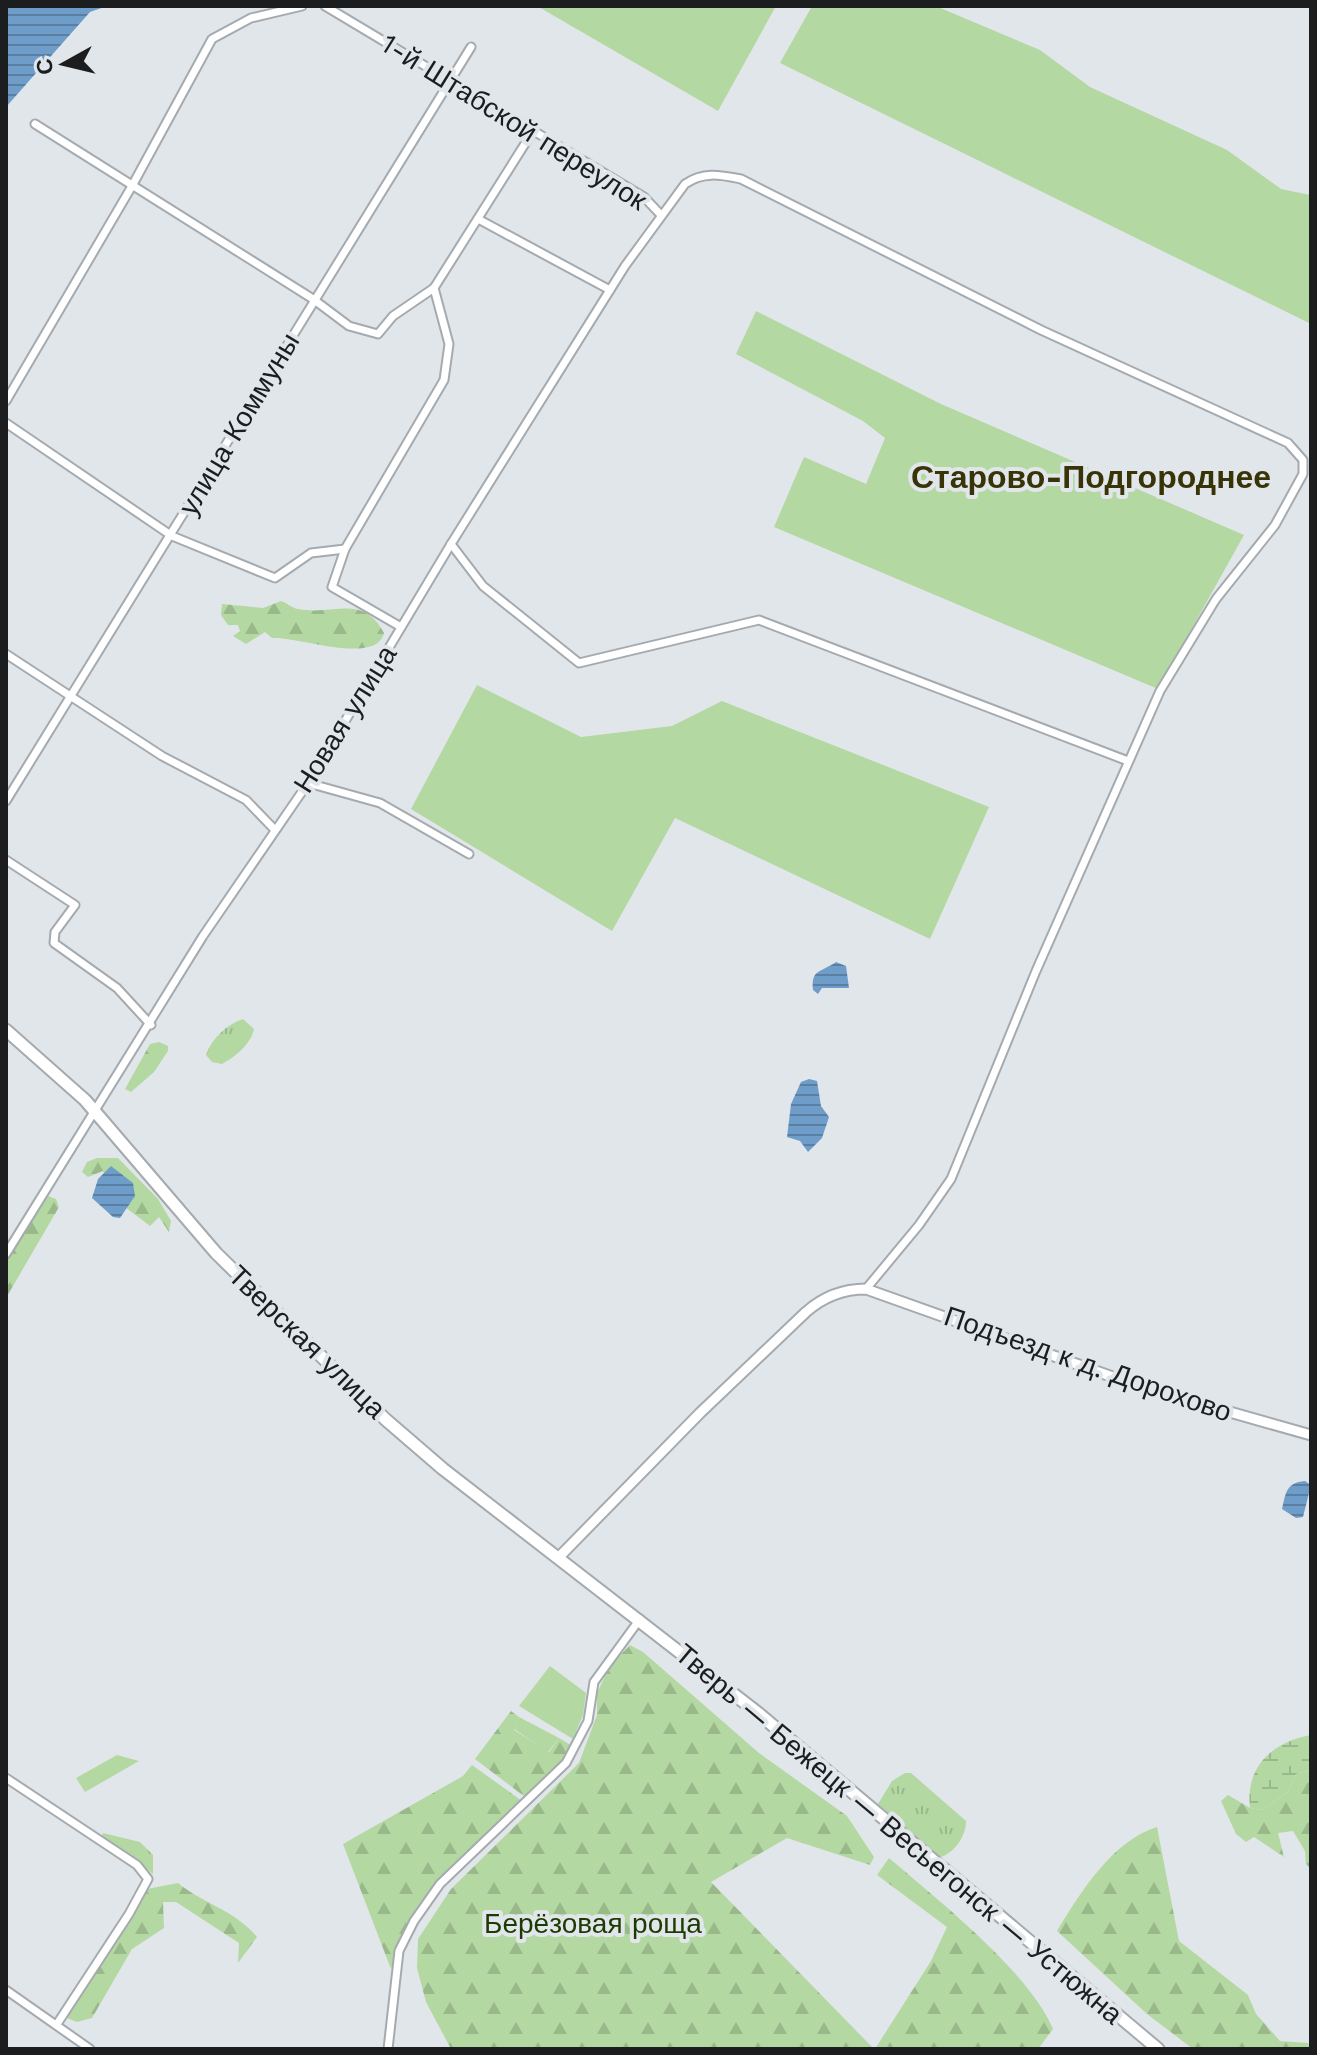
<svg xmlns="http://www.w3.org/2000/svg" width="1317" height="2055" font-family="'Work Sans',sans-serif">
  <style>
    .grass { fill: url(#grass-tufts) }
    .forest { fill: url(#forest-firs) }
    .wetland { fill: url(#wetland-marsh) }
    .garden { fill: #b4d8a1 }
    .water { fill: url(#water-rules) }
    .lines { fill: none; stroke-linecap: round; stroke-linejoin: round }
    .minor-casing { stroke: #a5aaaf; stroke-width: 11 }
    .tertiary-casing { stroke: #a5aaaf; stroke-width: 13 }
    .primary-casing { stroke: #a5aaaf; stroke-width: 15 }
    .minor { stroke: #fff; stroke-width: 7 }
    .tertiary { stroke: #fff; stroke-width: 9 }
    .primary { stroke: #fff; stroke-width: 11 }
    .labels { text-anchor: middle; dominant-baseline: central; stroke-width: 8; stroke-linejoin: round; paint-order: stroke }
    .street-label { font-size: 28px; fill: #1b1d1f; stroke: #e1e6eb }
    .park-label { font-size: 28px; fill: #1b3b01; stroke: #e1e6eb }
    .quarter-label { font-size: 32px; font-weight: bold; fill: #393408; stroke: #e1e6eb }
  </style>
  <defs>
    <pattern id="grass-tufts" width="24" height="20" patternUnits="userSpaceOnUse" patternTransform="scale(2)"><rect width="24" height="20" fill="#b4d8a1"/><path d="M3 7l-1-3M5 7V3M7 7l1-3M15 17l-1-3M17 17v-4M19 17l1-3" fill="none" stroke="#9ab98a"/></pattern>
    <pattern id="forest-firs" width="22" height="20" patternUnits="userSpaceOnUse" patternTransform="scale(2)"><rect width="22" height="20" fill="#b4d8a1"/><path d="M5 1l3.5 6h-7zM16 11l3.5 6h-7z" fill="#9ab98a"/></pattern>
    <pattern id="wetland-marsh" width="20" height="14" patternUnits="userSpaceOnUse" patternTransform="scale(2)"><rect width="20" height="14" fill="#b4d8a1"/><path d="M1 5h8M5 5V1M11 12h8M15 12V8" fill="none" stroke="#9ab98a"/></pattern>
    <pattern id="water-rules" width="6" height="5" patternUnits="userSpaceOnUse" patternTransform="scale(2)"><rect width="6" height="5" fill="#6f9dca"/><path d="M0 2.5h6" fill="none" stroke="#5a7fa3"/></pattern>
  </defs>
  <rect width="100%" height="100%" fill="#e1e6eb"/>
  <g class="grass">
    <path d="M243,1019L254,1029C251,1044 235,1057 222,1064L212,1062L206,1055C212,1038 226,1025 243,1019Z"/>
    <path d="M905,1773H911L966,1821C966,1836 955,1852 941,1857L878,1804L892,1781Z"/>
    <polygon points="103,1833 140,1842 153,1855 153,1874 102,1836"/>
  </g>
  <g class="forest">
    <path d="M281,601C288,603 291,608 298,609C334,616 362,593 384,633C376,666 298,636 272,638L265,632L246,644L233,636L240,631L238,625H228L221,615L222,604L263,608Z"/>
    <polygon points="159,1042 168,1046 168,1051 154,1072 131,1092 125,1089 150,1044"/>
    <polygon points="97,1158 118,1158 158,1199 171,1221 169,1232 159,1217 150,1226 125,1207 103,1171 88,1177 82,1172 87,1162"/>
    <polygon points="48,1196 56,1199 59,1207 6,1298 6,1260"/>
    <polygon points="630,1645 643,1652 759,1753 847,1816 874,1857 870,1865 787,1838 711,1882 874,2049 451,2049 426,2002 417,1968 418,1939 451,1889 579,1763 597,1715 597,1693 610,1666"/>
    <polygon points="511,1711 519,1717 514,1730 549,1752 559,1738 574,1747 564,1762 525,1797 475,1759"/>
    <path d="M472,1765L522,1801C470,1851 411,1898 391,1969L343,1844L463,1776Z"/>
    <polygon points="1311,1770 1311,1869 1306,1864 1305,1851 1293,1831 1278,1833 1284,1857 1254,1837 1246,1842 1236,1834 1221,1801 1228,1795 1250,1808 1262,1810 1288,1792 1296,1774"/>
    <path d="M1157,1827L1179,1941L1248,1995L1256,2014L1280,2041L1308,2043L1311,2049H1193L1147,2014L1057,1931C1080,1893 1113,1840 1157,1827Z"/>
    <path d="M889,1858C938,1900 1029,1972 1053,2029L1038,2049H875L931,1961L947,1927L877,1875Z"/>
    <path d="M178,1883C204,1904 236,1911 257,1937L238,1963L239,1943L176,1902H163L164,1928L132,1949L92,2018L77,2022L64,2017L147,1889Z"/>
  </g>
  <path class="wetland" d="M1311,1735V1770L1296,1774L1288,1792L1262,1810L1250,1808C1245,1767 1272,1742 1311,1735Z"/>
  <g class="garden">
    <polygon points="537,6 776,6 718,111"/>
    <polygon points="812,6 938,7 1040,50 1090,87 1227,150 1281,189 1310,195 1311,324 780,63"/>
    <polygon points="756,311 941,404 1244,535 1158,689 774,527 804,457 866,484 885,438 863,421 736,354"/>
    <polygon points="477,685 581,737 672,726 722,701 989,807 930,939 675,818 612,931 411,809"/>
    <polygon points="550,1666 586,1693 583,1715 573,1739 519,1706"/>
    <polygon points="519,1717 559,1738 548,1752 514,1729"/>
    <polygon points="117,1755 139,1761 85,1792 76,1778"/>
  </g>
  <g class="water">
    <polygon points="6,6 107,6 90,12 6,107"/>
    <path d="M836,962L846,966L849,988H822L818,994L813,990C811,969 820,973 836,962Z"/>
    <polygon points="809,1079 817,1081 821,1106 829,1117 822,1138 808,1152 800,1141 787,1137 791,1104 801,1082"/>
    <polygon points="111,1166 133,1183 135,1196 120,1218 113,1217 92,1198 98,1179"/>
    <path d="M1305,1481L1311,1485L1303,1517L1296,1518L1282,1509C1286,1492 1286,1483 1305,1481Z"/>
  </g>
  <g class="lines">
    <g class="minor-casing">
      <g id="minor">
        <polyline points="325,6 644,197 661,215"/>
        <polyline points="35,124 313,299 349,326 378,334 393,316 434,288 533,131"/>
        <polyline points="480,220 610,290"/>
        <polyline points="6,401 132,186 212,39 251,18 302,6"/>
        <polyline points="6,423 172,536 275,578 311,553 345,549 444,380 449,344 434,288"/>
        <polyline points="451,544 483,586 579,663 759,620 1128,761"/>
        <polyline points="345,549 332,587 401,627"/>
        <polyline points="6,654 162,756 246,800 274,829"/>
        <polyline points="308,783 380,803 469,854"/>
        <polyline points="6,801 471,47"/>
        <polyline points="6,860 75,905 55,932 54,943 117,988 151,1025"/>
        <path d="M6,1254L203,936L308,783L451,544L625,266L685,184C703,171 721,175 741,179L1041,330L1288,443L1303,460V474L1275,525L1216,599L1160,691L1036,971L951,1179L919,1225L866,1289"/>
        <polyline points="6,1778 137,1865 148,1879 129,1914 57,2024"/>
        <polyline points="6,1990 90,2049"/>
        <polyline points="388,2049 399,1951 414,1921 440,1884 566,1763 588,1721 594,1682 640,1619"/>
      </g>
    </g>
    <g class="tertiary-casing">
      <path id="tertiary" d="M560,1556L700,1413L806,1312C823,1297 842,1289 866,1289L1138,1386L1311,1435"/>
    </g>
    <g class="primary-casing">
      <polyline id="primary" points="6,1030 85,1100 216,1253 385,1419 443,1469 758,1713 1158,2049"/>
    </g>
    <use href="#minor" class="minor"/>
    <use href="#tertiary" class="tertiary"/>
    <use href="#primary" class="primary"/>
  </g>
  <g class="labels">
    <g class="street-label">
      <text transform="translate(514 122) rotate(32)">1-й Штабской переулок</text>
      <text transform="translate(239 424) rotate(-59)">улица Коммуны</text>
      <text transform="translate(345 719) rotate(-58)">Новая улица</text>
      <text transform="translate(307 1342) rotate(44)">Тверская улица</text>
      <text transform="translate(1088 1364) rotate(19)">Подъезд к д. Дорохово</text>
      <text transform="translate(899 1834) rotate(40)">Тверь — Бежецк — Весьегонск — Устюжна</text>
    </g>
    <g class="park-label">
      <text x="593" y="1923">Берёзовая роща</text>
    </g>
    <g class="quarter-label">
      <text x="1091" y="477">Старово-Подгороднее</text>
    </g>
  </g>
  <rect width="1317" height="2055" fill="none" stroke="#1b1d1f" stroke-width="16"/>
  <g transform="translate(64 64) rotate(262)" stroke="#e1e6eb" stroke-width="6" paint-order="stroke">
  <path d="M0-6L14 30L0 20L-14 30Z" fill="#1b1d1f"/>
  <text y="-12" font-size="22" font-weight="bold" text-anchor="middle" fill="#1b1d1f">С</text>
  </g>
</svg>
